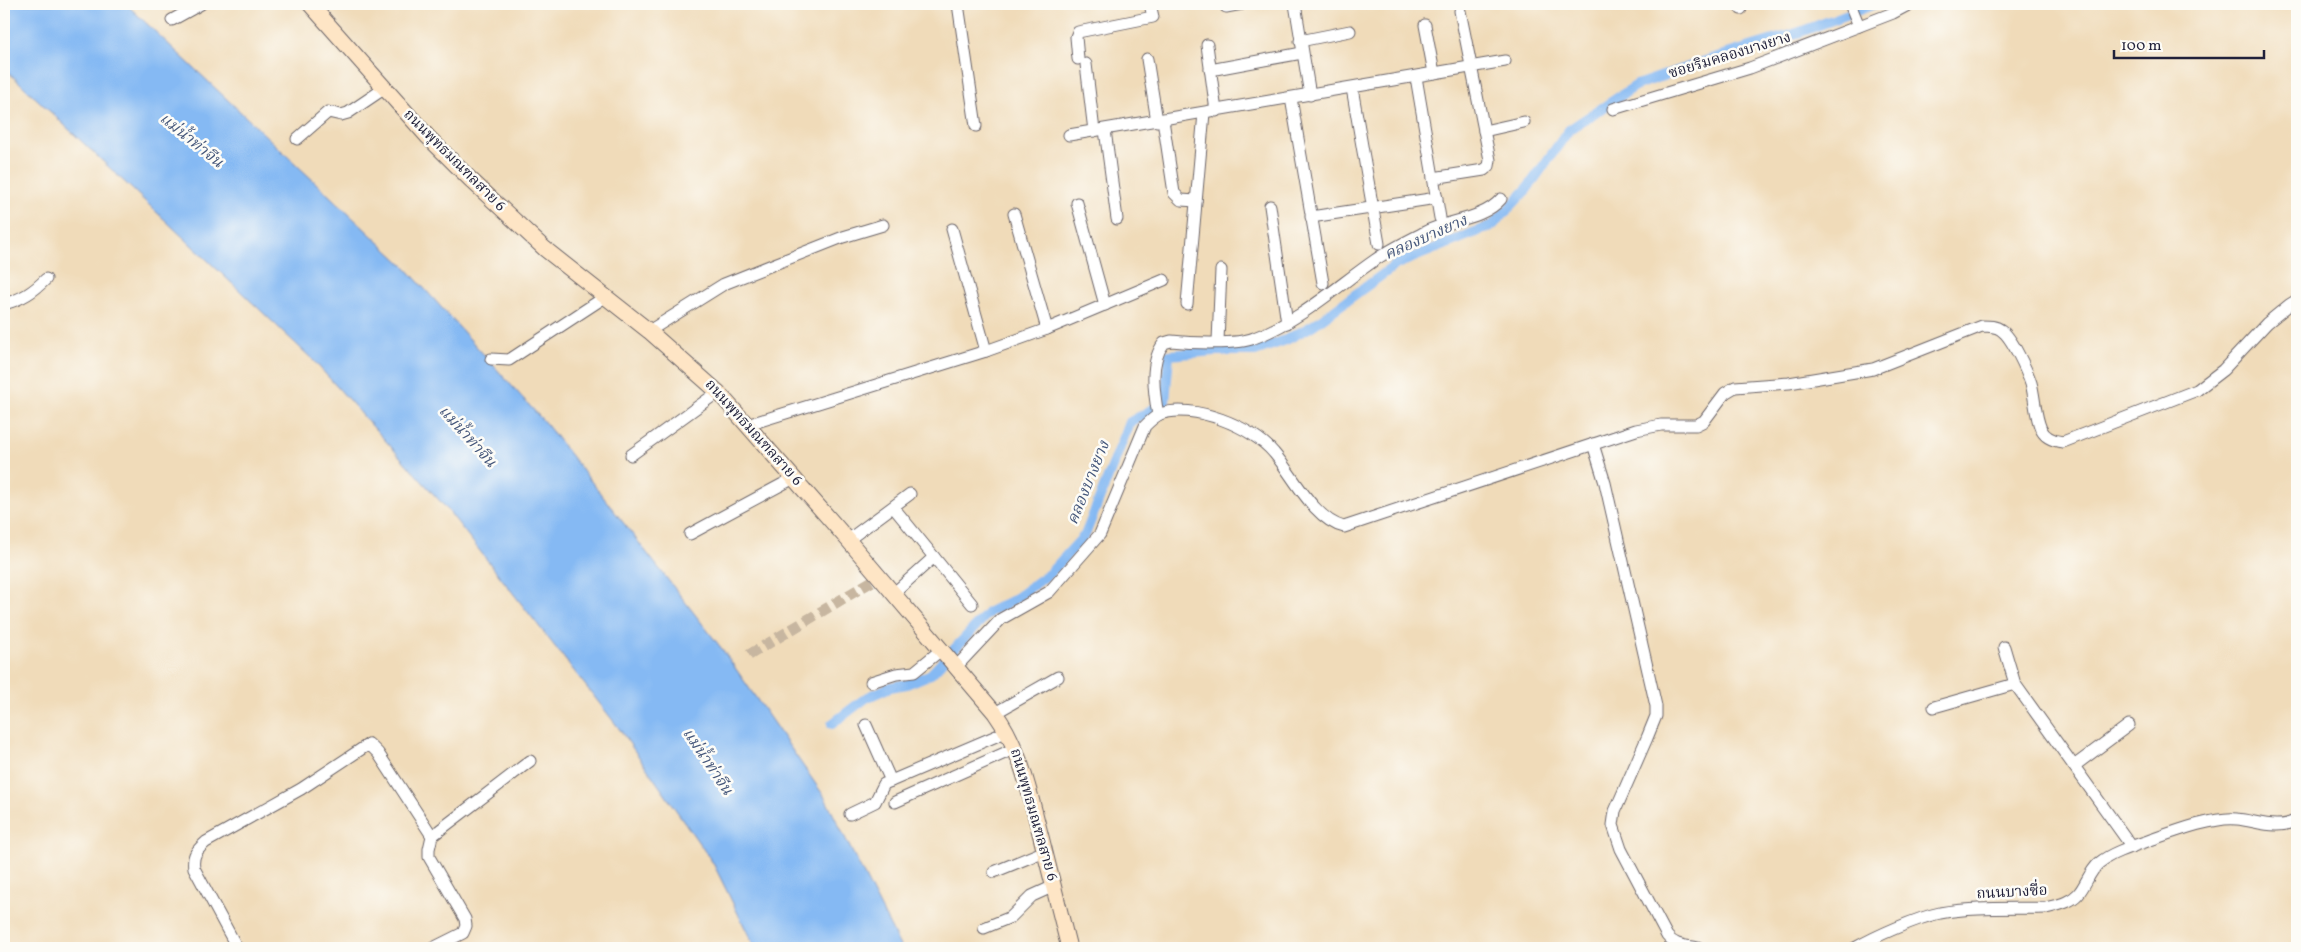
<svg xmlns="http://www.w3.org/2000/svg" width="2301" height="952" font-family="Vollkorn,'Noto Serif Thai',serif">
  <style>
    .water { fill: #85b9f3; stroke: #546e97 }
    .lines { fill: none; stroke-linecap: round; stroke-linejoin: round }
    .canal { stroke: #85b9f3; stroke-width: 10 }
    .minor-tunnel { stroke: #c7b6a0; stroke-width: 11; stroke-dasharray: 11 5.5; stroke-linecap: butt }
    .minor-casing { stroke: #6a6367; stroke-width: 13 }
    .secondary-casing { stroke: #6a6367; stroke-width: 17 }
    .minor { stroke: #fff; stroke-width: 11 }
    .secondary { stroke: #fee5c5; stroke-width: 15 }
    .labels { text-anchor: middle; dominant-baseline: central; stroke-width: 5; stroke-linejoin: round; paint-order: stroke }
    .street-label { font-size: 15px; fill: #22223b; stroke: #fdfcf7 }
    .water-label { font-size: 16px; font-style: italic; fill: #45577b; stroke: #fdfcf7 }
  </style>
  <rect width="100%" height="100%" fill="#fdfcf7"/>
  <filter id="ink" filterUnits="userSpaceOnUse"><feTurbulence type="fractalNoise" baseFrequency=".02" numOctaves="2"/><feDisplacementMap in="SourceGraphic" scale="10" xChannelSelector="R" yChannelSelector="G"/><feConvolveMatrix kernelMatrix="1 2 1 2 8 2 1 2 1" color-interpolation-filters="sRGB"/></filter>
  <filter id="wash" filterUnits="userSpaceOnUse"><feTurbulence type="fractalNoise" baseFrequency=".0096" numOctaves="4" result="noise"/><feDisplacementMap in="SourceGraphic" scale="20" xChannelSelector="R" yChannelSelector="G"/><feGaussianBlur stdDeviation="1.12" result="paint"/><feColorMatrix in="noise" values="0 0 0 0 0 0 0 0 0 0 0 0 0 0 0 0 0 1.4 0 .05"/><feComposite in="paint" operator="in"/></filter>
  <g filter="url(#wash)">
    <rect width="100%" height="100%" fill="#f0dbb9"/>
    <polygon class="water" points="4,4 126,4 405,267 547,425 722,649 824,796 901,948 755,948 713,863 618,727 447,509 312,359 4,68"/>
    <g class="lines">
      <polyline class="canal" points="832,724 866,698 890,687 907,684 931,674 989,612 1013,600 1050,573 1085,535 1130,422 1165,402 1169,355 1215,351 1255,351 1286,340 1312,326 1397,264 1493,225 1527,189 1569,130 1637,85 1714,58 1800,32 1875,4"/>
    </g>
  </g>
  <g filter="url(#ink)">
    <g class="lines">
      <polyline class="minor-tunnel" points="749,655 879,577"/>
      <g class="minor-casing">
        <g id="minor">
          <polyline points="958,4 976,126"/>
          <polyline points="1295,4 1310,95"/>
          <polyline points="1740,4 1741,9"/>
          <polyline points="1850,4 1859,26"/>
          <polyline points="1226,7 1242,4"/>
          <polyline points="172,20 201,4"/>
          <polyline points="1425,25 1434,73"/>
          <polyline points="1300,41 1350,31"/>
          <polyline points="1207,45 1216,111"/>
          <polyline points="1078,59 1076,37 1078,32 1153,17 1150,4"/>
          <polyline points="1147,59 1157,121"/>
          <polyline points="1086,64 1094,131"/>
          <polyline points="1210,70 1302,53"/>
          <polyline points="1416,77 1440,218"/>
          <polyline points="1352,88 1379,244"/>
          <polyline points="1291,98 1323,283"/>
          <polyline points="1613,109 1750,68 1893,13 1910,4"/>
          <polyline points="1163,120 1174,193 1181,200 1196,201"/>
          <polyline points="1105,130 1117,219"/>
          <polyline points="1484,131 1524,122"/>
          <polyline points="1069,135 1505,61"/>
          <polyline points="297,139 328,112 341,115 348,113 385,88"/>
          <polyline points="1433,178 1484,170 1489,166 1490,160 1460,11"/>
          <polyline points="1077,203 1105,305"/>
          <polyline points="1270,206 1287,323"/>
          <polyline points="1014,214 1047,329"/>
          <polyline points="1311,217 1437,198"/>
          <polyline points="952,229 986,351"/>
          <path d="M4,304C22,299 33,292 46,279"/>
          <polyline points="1187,304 1204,113"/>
          <polyline points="649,331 724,284 843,237 883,225"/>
          <polyline points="1218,341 1221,270"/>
          <polyline points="491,359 509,360 605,297"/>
          <path d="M1158,415C1154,393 1149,362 1164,343L1171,341C1190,343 1238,345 1254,338C1300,321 1336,287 1375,260C1391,249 1408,241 1425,232C1448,220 1483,220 1501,199"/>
          <polyline points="747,425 986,351 1047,329 1164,280"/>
          <path d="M1593,444L1605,483L1656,706V716L1647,738L1615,811L1613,825L1621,849L1667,936C1676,947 1685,945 1698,948"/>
          <polyline points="631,455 718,392"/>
          <polyline points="894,508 934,557"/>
          <polyline points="690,534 794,478"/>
          <polyline points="848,540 910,494"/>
          <polyline points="893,594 934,557 972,604"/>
          <polyline points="2004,647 2015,684"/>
          <path d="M956,667L1001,619L1049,592L1100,534L1145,426C1149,422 1154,417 1160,414C1192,402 1253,427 1274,453C1293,475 1314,520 1344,527L1636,430L1661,425H1696L1704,421L1725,393L1735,387L1789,383L1873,369L1982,326C1989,326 1996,326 2001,330C2012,337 2027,371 2031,383C2035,398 2035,416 2041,429C2045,438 2054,441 2063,442L2197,390L2223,370L2267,323L2289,305L2297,300"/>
          <polyline points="871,682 896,674 914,672 941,650"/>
          <polyline points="1934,707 2015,684 2132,847"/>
          <polyline points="995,713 1058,677"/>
          <polyline points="866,725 891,781"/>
          <polyline points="2074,766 2129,725"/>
          <polyline points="895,802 1016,748"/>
          <polyline points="850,814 875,802 884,784 1008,731"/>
          <polyline points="432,836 530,761"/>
          <polyline points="994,872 1045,851"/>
          <polyline points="984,928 1011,917 1032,896 1054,886"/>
          <path d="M234,948L235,944L194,868C192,855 197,850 206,842L301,789L369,744L378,753L432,836L429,849V857L465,919L466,926L463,933L433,948"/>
          <path d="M1855,948C1876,936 1916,918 1940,913C1974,907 2011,909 2046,908C2057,905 2070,903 2078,894C2086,885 2089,872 2099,863C2111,853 2130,847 2145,842C2168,834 2214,816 2237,819C2257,821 2278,831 2297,820"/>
        </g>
      </g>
      <g class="secondary-casing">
        <path id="secondary" d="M310,4L428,137L470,179L545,249L649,331L718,392L848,540L995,713C1021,749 1030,795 1041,837C1050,874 1060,911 1069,948"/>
      </g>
      <use href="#minor" class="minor"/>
      <use href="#secondary" class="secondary"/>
    </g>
  </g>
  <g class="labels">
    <g class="street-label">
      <text transform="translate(1730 56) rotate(-17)">ซอยริมคลองบางยาง</text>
      <text transform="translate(454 161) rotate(45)">ถนนพุทธมณฑลสาย 6</text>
      <text transform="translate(753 433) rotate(48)">ถนนพุทธมณฑลสาย 6</text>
      <text transform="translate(1033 815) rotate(74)">ถนนพุทธมณฑลสาย 6</text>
      <text transform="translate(2012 893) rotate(-3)">ถนนบางซื่อ</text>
    </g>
    <g class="water-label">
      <text transform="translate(191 141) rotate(39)">แม่น้ำท่าจีน</text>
      <text transform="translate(1426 238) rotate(-24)">คลองบางยาง</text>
      <text transform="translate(467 437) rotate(48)">แม่น้ำท่าจีน</text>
      <text transform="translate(1089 483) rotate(-68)">คลองบางยาง</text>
      <text transform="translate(707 762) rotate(56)">แม่น้ำท่าจีน</text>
    </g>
  </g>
  <rect width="2301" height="952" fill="none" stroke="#fdfcf7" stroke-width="20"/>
  <path d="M2114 50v8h150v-8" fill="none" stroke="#22223b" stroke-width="2.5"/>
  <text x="2121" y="50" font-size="15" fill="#22223b" stroke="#fdfcf7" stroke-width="4" paint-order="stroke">100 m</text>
</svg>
